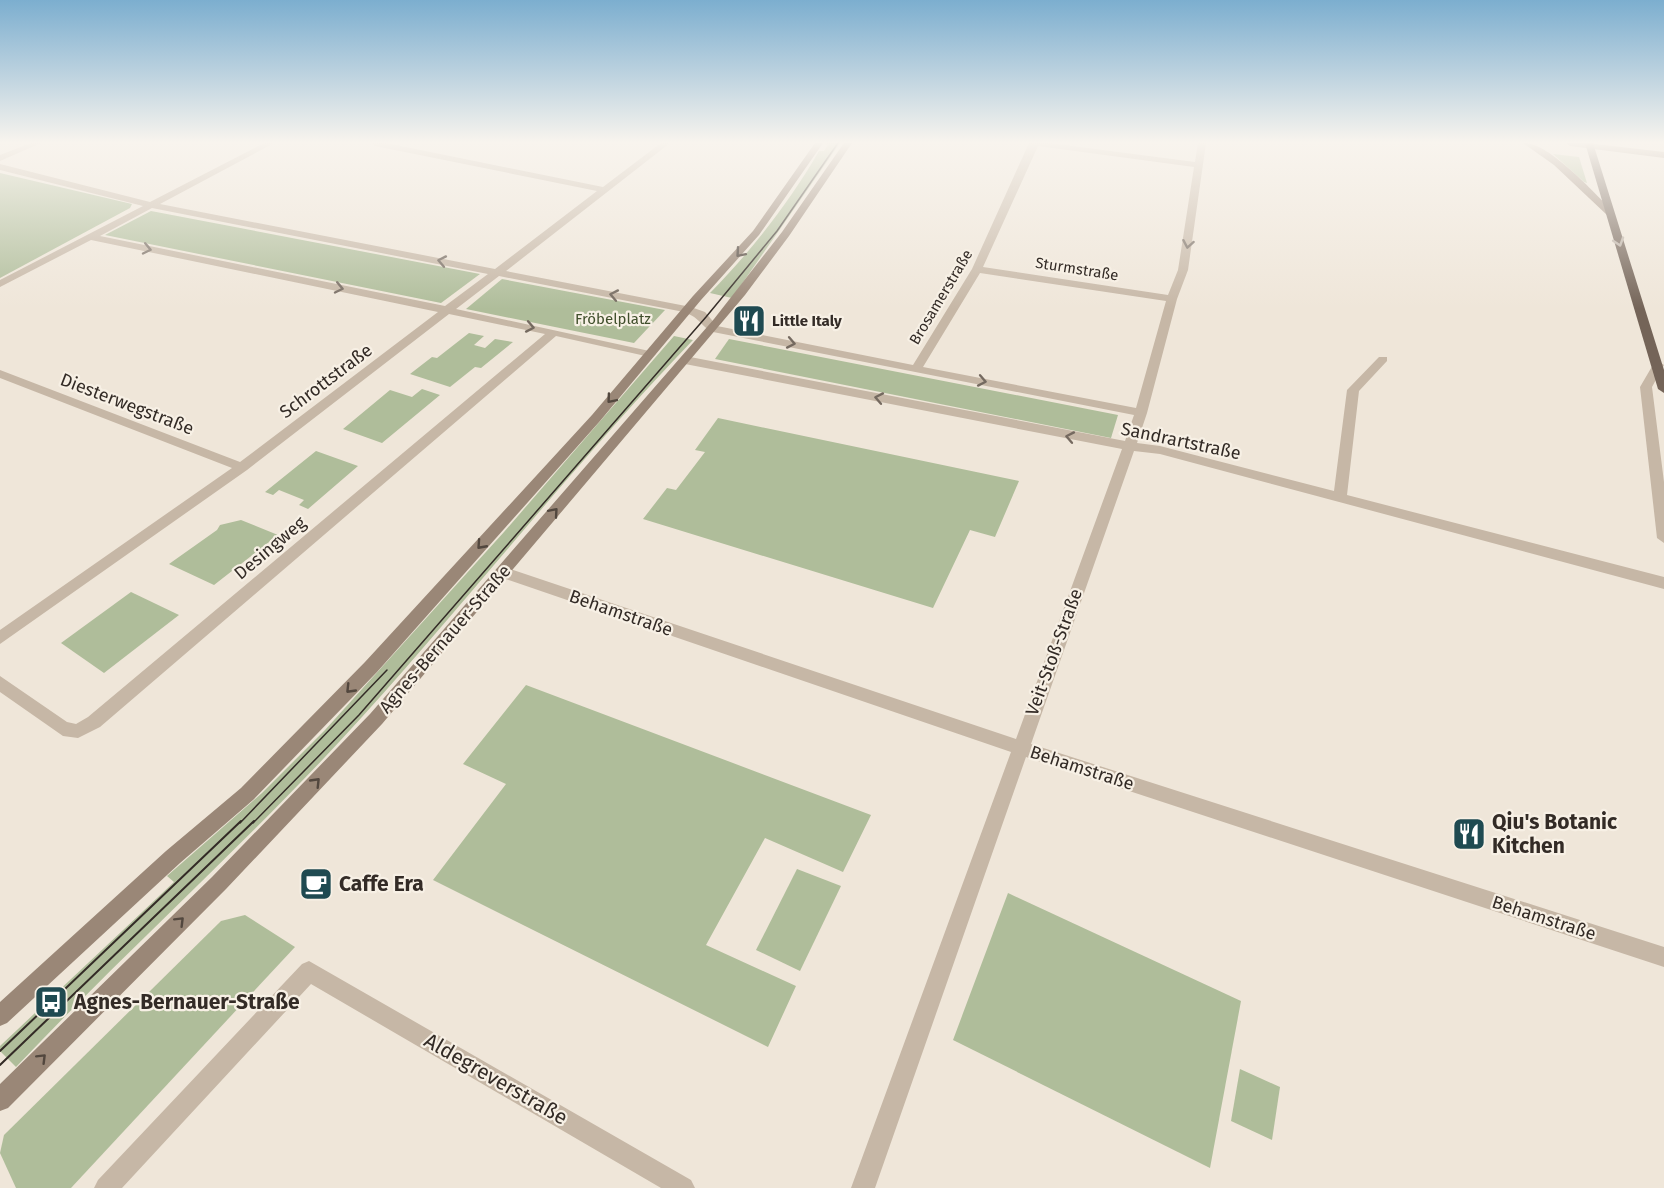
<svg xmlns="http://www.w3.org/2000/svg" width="1664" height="1188" font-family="'Fira Sans',sans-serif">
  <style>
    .green { fill: #afbd9a }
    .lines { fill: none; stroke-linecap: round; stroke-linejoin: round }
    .street { fill: #c6b7a6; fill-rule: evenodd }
    .secondary { fill: #9a8777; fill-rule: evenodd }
    .primary { fill: #746458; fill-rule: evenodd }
    .tram-far1 { stroke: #332b26; stroke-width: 1.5 }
    .tram { stroke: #332b26; stroke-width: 2 }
    .oneway { stroke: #bcb1a6 }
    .oneway2 { stroke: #756a60 }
    .oneway3 { stroke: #52473e }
    .labels { text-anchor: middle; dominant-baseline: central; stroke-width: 4.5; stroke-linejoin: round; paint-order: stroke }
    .far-street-label { font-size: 15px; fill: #332b26; stroke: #f7f0e5 }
    .far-park-label { font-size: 15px; fill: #404f2c; stroke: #f7f0e5 }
    .far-poi-label { font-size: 15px; font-weight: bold; fill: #332b26; stroke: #f7f0e5; text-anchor: start }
    .street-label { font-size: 18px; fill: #332b26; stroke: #f7f0e5 }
    .near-poi-label { font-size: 21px; font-weight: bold; fill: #332b26; stroke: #f7f0e5; text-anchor: start }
    .near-street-label { font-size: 21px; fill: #332b26; stroke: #f7f0e5 }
  </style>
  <rect width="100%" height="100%" fill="#efe6d9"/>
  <g class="green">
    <path d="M825,143H840L732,298L710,293C752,250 789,203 819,151H824L828,145Z"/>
    <polygon points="1553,154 1579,157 1587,183 1584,182"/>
    <polygon points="0,173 132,204 130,208 0,278"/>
    <polygon points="151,211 480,274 441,303 105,235"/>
    <polygon points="502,279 665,310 634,343 466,309"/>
    <polygon points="469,333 484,336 474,345 485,348 495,339 513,342 481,368 475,367 450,387 410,374 432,357 437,358"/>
    <path d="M674,336L693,340C570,468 461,610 340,741C236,853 121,956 16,1067L0,1051V1046L174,882L167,876L262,793L325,730L504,532Z"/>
    <polygon points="729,339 1118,415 1111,438 715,359"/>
    <polygon points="422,389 440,395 382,443 343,429 390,390 412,397"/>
    <polygon points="718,418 1019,481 995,537 970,530 933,608 643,519 667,488 676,490 705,452 695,450"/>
    <polygon points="316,451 358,466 308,509 299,505 304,500 279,490 273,495 265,492"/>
    <polygon points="241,520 278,535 214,585 169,564 217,530 220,525"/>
    <polygon points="131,592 179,615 104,673 61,643"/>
    <polygon points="526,685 871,815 843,872 765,838 706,945 796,986 768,1047 433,880 506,784 463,764"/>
    <polygon points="797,869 841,886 800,971 756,950"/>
    <polygon points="1008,893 1241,1001 1210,1168 953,1040"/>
    <polygon points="245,915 295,947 71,1188 16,1188 0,1153 4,1135 221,921"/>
    <polygon points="1240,1069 1280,1087 1272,1140 1231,1121"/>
  </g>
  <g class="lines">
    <g class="street">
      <polygon points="31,143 41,143 0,161 0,155"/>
      <path d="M264,143H274L160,204L495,269L597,191L375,146L371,143H386L603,187L661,143H670L506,271L691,307L705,312L717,326L913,365L972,269L1029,143H1049L1195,162L1198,143H1206L1188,270L1177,299L1147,413L1137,443L1160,446L1334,491L1347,390L1379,357H1387V361L1359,391L1347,495L1664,577V589L1160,454L1134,451L1031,744L1664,947V967L1026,757L875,1188H851L1011,752L497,576L495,572L497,568H507L1016,739L1122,449L685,364L679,360L685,356L1125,441L1134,415L713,332C702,328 701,318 684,312L499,276L456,309L654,352L656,354L650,357L556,336L100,727L78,738L63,736L0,692V676L67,722L76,724L88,717L545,334L449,314L247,470L0,644V630L232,468L0,378V370L240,462L438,312L91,240L0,287V280L143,206L0,170V164L150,202ZM1038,146L1194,167L1178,270L1168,295L983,267ZM152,208L488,274L445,306L100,236ZM980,273L1166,301L1136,408L923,367Z"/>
      <polygon points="1658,361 1664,365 1652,387 1664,482 1664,543 1657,538 1640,387 1654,363"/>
      <polygon points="309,961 691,1180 695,1188 661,1188 311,984 122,1188 94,1188 98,1180 302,964"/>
    </g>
    <g class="secondary">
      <polygon points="815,143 823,143 759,235 701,300 600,421 377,672 253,800 180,863 7,1023 0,1026 0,1002 166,851 241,788 365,662 592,415 693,296 753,231"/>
      <polygon points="844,143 852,143 789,236 745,295 382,724 226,889 8,1108 0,1111 0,1084 212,877 370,714 714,319 782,232"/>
      <path d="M1523,143C1548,141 1594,193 1613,211V215H1607L1554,165Z"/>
      <polygon points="1566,143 1587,143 1664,152 1664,158 1570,146"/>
    </g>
    <polygon class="primary" points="1585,143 1593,143 1664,370 1664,393 1658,389"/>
    <g class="tram-far1">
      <polyline points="240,823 387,670"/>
      <polyline points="253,823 359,715 706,317 777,231 838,143"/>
    </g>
    <g class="tram">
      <polyline points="0,1051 241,821"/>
      <polyline points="0,1065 254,821"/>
    </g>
  </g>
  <defs><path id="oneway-chevron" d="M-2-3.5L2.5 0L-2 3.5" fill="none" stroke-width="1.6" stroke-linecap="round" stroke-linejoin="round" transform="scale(1.5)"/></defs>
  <use class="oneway" href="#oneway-chevron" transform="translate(1619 242) rotate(72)"/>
  <g class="oneway2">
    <use href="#oneway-chevron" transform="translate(1188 244) rotate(100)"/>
    <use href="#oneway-chevron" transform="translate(147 249) rotate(12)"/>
    <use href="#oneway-chevron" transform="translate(442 261) rotate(-169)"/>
    <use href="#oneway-chevron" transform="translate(339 288) rotate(12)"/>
    <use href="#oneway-chevron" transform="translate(614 295) rotate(-169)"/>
    <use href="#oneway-chevron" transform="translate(530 327) rotate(11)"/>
    <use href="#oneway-chevron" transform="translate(791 343) rotate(11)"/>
    <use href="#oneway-chevron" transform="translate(982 381) rotate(11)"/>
    <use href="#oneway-chevron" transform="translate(879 398) rotate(-169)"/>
    <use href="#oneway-chevron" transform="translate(1070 437) rotate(-169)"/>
  </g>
  <g class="oneway3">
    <use href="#oneway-chevron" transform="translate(740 253) rotate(131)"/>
    <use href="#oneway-chevron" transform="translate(611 399) rotate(130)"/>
    <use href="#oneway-chevron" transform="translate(554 512) rotate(-49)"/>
    <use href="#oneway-chevron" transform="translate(481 545) rotate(132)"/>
    <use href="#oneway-chevron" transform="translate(350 689) rotate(134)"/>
    <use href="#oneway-chevron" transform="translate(316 782) rotate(-46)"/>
    <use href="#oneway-chevron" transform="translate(180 921) rotate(-45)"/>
    <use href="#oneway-chevron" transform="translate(42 1058) rotate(-45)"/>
  </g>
  <linearGradient id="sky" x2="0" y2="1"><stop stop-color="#7caecf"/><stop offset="0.46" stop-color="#f8f4ee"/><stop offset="1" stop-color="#f8f4ee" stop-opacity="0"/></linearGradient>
  <rect width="1664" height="309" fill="url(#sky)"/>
  <defs>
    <g id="restaurant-square" transform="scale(1.725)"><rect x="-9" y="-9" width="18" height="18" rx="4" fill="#1f4a51" stroke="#f7f0e5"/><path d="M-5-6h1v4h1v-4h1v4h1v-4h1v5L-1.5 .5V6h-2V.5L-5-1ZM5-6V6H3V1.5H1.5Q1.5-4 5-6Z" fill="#fff"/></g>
    <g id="cafe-square" transform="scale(1.725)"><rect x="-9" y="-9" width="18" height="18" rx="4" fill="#1f4a51" stroke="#f7f0e5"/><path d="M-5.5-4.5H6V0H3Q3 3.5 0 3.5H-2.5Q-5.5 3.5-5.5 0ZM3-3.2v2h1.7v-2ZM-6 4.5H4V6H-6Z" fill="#fff"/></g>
    <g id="bus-square" transform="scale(1.725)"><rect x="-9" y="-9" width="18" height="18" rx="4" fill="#1f4a51" stroke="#f7f0e5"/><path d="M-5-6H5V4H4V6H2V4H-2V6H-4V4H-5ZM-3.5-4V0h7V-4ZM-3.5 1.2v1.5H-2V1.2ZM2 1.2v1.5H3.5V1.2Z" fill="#fff"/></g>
  </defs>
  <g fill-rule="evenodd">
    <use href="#restaurant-square" x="749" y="321"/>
    <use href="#restaurant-square" x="1469" y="834"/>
    <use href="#cafe-square" x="316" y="884"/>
    <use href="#bus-square" x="51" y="1002"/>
  </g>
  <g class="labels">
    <g class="far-street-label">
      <text transform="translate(1077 269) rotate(9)">Sturmstraße</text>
      <text transform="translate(941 297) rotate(-59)">Brosamerstraße</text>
    </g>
    <g class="far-park-label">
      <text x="613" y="319">Fröbelplatz</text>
    </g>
    <g class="far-poi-label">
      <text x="772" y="321">Little Italy</text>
    </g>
    <g class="street-label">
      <text transform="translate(326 381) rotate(-37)">Schrottstraße</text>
      <text transform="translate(127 404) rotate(21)">Diesterwegstraße</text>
      <text transform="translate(1181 441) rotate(12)">Sandrartstraße</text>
      <text transform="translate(270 548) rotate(-40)">Desingweg</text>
      <text transform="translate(621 613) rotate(19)">Behamstraße</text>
      <text transform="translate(445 639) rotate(-49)">Agnes-Bernauer-Straße</text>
      <text transform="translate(1054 652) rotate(-70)">Veit-Stoß-Straße</text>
      <text transform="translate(1082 768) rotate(18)">Behamstraße</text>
      <text transform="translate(1544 918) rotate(18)">Behamstraße</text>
    </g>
    <g class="near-poi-label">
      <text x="1492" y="822">Qiu's Botanic<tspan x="1492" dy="24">Kitchen</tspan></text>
      <text x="339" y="884">Caffe Era</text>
      <text x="74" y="1002">Agnes-Bernauer-Straße</text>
    </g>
    <g class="near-street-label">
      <text transform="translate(496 1079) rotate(30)">Aldegreverstraße</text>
    </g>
  </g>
</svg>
